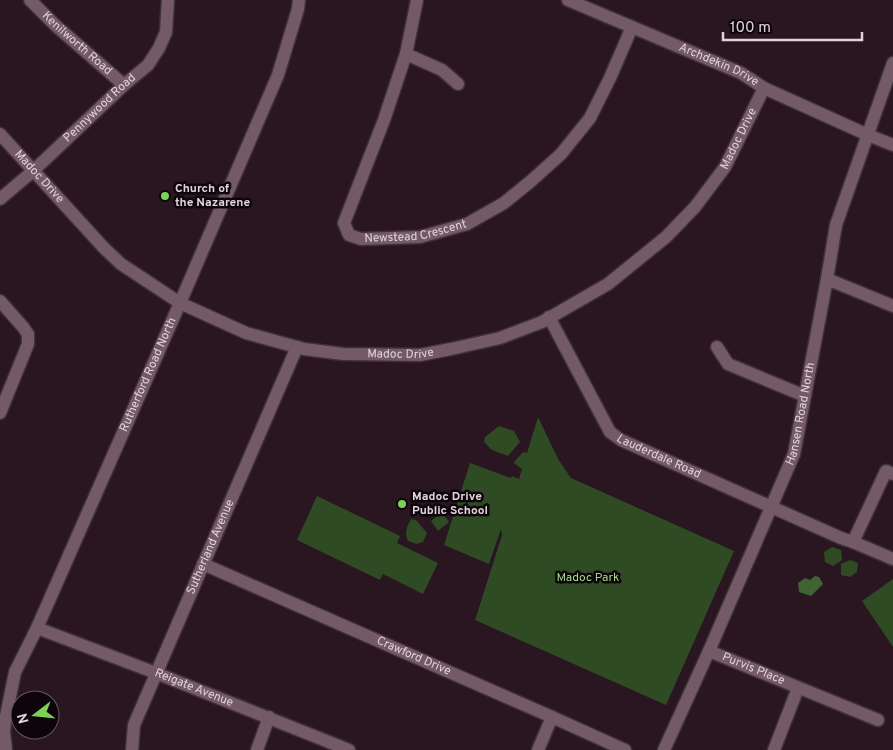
<svg xmlns="http://www.w3.org/2000/svg" width="893" height="750" font-family="Overpass,sans-serif">
  <style>
    .green { fill: #2f4b24 }
    .water { fill: #3f6431 }
    .lines { fill: none; stroke-linecap: round; stroke-linejoin: round }
    .minor-casing { stroke: #403138; stroke-width: 15 }
    .minor { stroke: #735a66; stroke-width: 12 }
    .poi-dot { fill: #7bd156; stroke: #0d0509; stroke-width: 2 }
    .labels { text-anchor: middle; dominant-baseline: central; stroke-width: 5; stroke-linejoin: round; paint-order: stroke }
    .street-label { font-size: 12px; fill: #e1d3d9; stroke: #0d0509 }
    .poi-label { font-size: 12px; font-weight: bold; fill: #e1d3d9; stroke: #0d0509; text-anchor: start }
    .park-label { font-size: 12px; fill: #a1d98c; stroke: #0d0509 }
  </style>
  <rect width="100%" height="100%" fill="#2a1620"/>
  <g class="green">
    <polygon points="538,417 558,459 571,478 734,551 666,705 475,620 502,535 501,529 489,564 444,545 470,463 511,478 512,476 519,479 522,469 514,463 515,461 523,452 527,453"/>
    <polygon points="499,426 514,431 520,442 508,456 492,450 484,442 485,437"/>
    <polygon points="317,496 400,536 397,543 438,563 423,594 383,574 380,580 297,540"/>
    <polygon points="442,512 449,522 438,531 431,521"/>
    <path d="M411,519L416,520L427,533L423,542L417,544L408,541C404,532 407,527 411,519Z"/>
    <polygon points="832,547 841,550 842,560 833,566 825,562 824,552"/>
    <polygon points="850,560 858,563 857,572 850,577 841,575 841,564"/>
    <polygon points="893,579 893,647 862,601"/>
  </g>
  <polygon class="water" points="815,576 819,577 823,584 811,596 799,592 798,583 805,578 810,580"/>
  <g class="lines">
    <g class="minor-casing">
      <g id="minor">
        <path id="s1" d="M30,0L55,25L124,85"/>
        <path id="s2" d="M417,0L406,54L384,120L344,223L349,235L361,239L420,237L467,224L504,203L531,181L561,154L590,118L610,78L632,27"/>
        <path id="s3" d="M568,0L741,73L764,88L868,135L893,145"/>
        <polyline points="406,54 442,70 458,84"/>
        <path id="s4" d="M0,134L104,248L121,264L180,303L246,333L304,349L343,354L420,355L451,349L500,338L542,322L608,284L666,237L695,207L725,167L764,88"/>
        <path id="s5" d="M0,199L33,171L124,85L148,65L159,48L166,32L168,0"/>
        <polyline points="827,279 893,306"/>
        <polyline points="0,301 23,327 28,334 28,344 0,413"/>
        <path id="s6" d="M549,317L610,432L621,440L841,538L853,542L893,559"/>
        <polyline points="717,347 728,364 805,396"/>
        <polyline points="853,542 886,471 893,474"/>
        <path id="s7" d="M203,564L552,717L625,750"/>
        <path id="s8" d="M37,628L156,673L349,750"/>
        <path id="s9" d="M709,651L878,720"/>
        <path id="s10" d="M6,750L4,732L5,721L15,672L37,628L180,303L278,75L298,9L299,0"/>
        <path id="s11" d="M132,750L134,725L297,347"/>
        <polyline points="257,750 269,717"/>
        <polyline points="538,750 552,717"/>
        <path id="s12" d="M664,750L709,651L794,454L827,279L836,225L893,63"/>
        <polyline points="774,750 798,688"/>
      </g>
    </g>
    <use href="#minor" class="minor"/>
  </g>
  <g class="poi-dot">
    <circle cx="165" cy="196" r="5"/>
    <circle cx="402" cy="504" r="5"/>
  </g>
  <g class="labels">
    <g class="street-label">
      <text stroke="none"><textPath href="#s1" startOffset="64">Kenilworth Road</textPath></text>
      <text stroke="none"><textPath href="#s3" startOffset="164">Archdekin Drive</textPath></text>
      <text stroke="none"><textPath href="#s5" startOffset="135">Pennywood Road</textPath></text>
      <text stroke="none"><textPath href="#s4" startOffset="898">Madoc Drive</textPath></text>
      <text stroke="none"><textPath href="#s4" startOffset="58">Madoc Drive</textPath></text>
      <text stroke="none"><textPath href="#s2" startOffset="316">Newstead Crescent</textPath></text>
      <text stroke="none"><textPath href="#s4" startOffset="478">Madoc Drive</textPath></text>
      <text stroke="none"><textPath href="#s10" startOffset="405">Rutherford Road North</textPath></text>
      <text stroke="none"><textPath href="#s12" startOffset="364">Hansen Road North</textPath></text>
      <text stroke="none"><textPath href="#s6" startOffset="185">Lauderdale Road</textPath></text>
      <text stroke="none"><textPath href="#s11" startOffset="219">Sutherland Avenue</textPath></text>
      <text stroke="none"><textPath href="#s7" startOffset="230">Crawford Drive</textPath></text>
      <text stroke="none"><textPath href="#s9" startOffset="48">Purvis Place</textPath></text>
      <text stroke="none"><textPath href="#s8" startOffset="168">Reigate Avenue</textPath></text>
    </g>
    <g class="poi-label">
      <text x="175" y="189">Church of<tspan x="175" dy="14">the Nazarene</tspan></text>
      <text x="412" y="497">Madoc Drive<tspan x="412" dy="14">Public School</tspan></text>
    </g>
    <g class="park-label">
      <text x="588" y="578">Madoc Park</text>
    </g>
  </g>
  <g transform="translate(35 715) rotate(254)"><circle r="24" fill="#0d0509" stroke="#62575c"/>
  <path d="M0-4L9 19L0 12L-9 19Z" fill="#7bd156"/>
  <text y="-8" font-size="14" font-weight="bold" text-anchor="middle" fill="#e1d3d9">N</text>
  </g>
  <path d="M723 32v8h139v-8" fill="none" stroke="#e1d3d9" stroke-width="2.5"/>
  <text x="730" y="32" font-size="15" fill="#e1d3d9" stroke="#0d0509" stroke-width="4" paint-order="stroke">100 m</text>
</svg>
